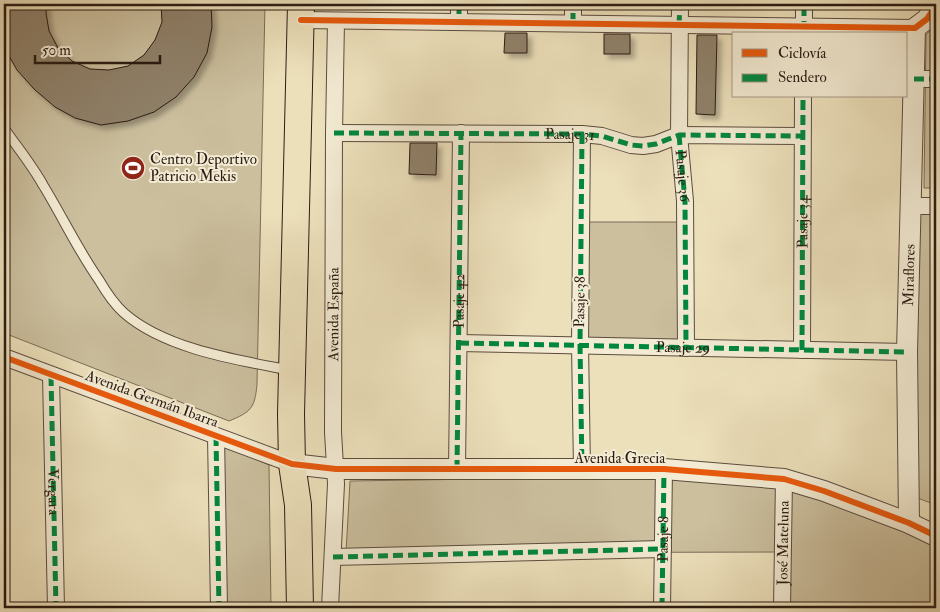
<svg xmlns="http://www.w3.org/2000/svg" width="940" height="612" font-family="'IM FELL Double Pica',serif">
  <style>
    .green { fill: #cbbf9e; stroke: #7b6d58 }
    .building { fill: #8f816a; stroke: #2b1b13; filter: url(#shadow) }
    .lines { fill: none; stroke-linecap: round; stroke-linejoin: round }
    .service-casing { stroke: #5b4c3d; stroke-width: 11 }
    .minor-casing { stroke: #5b4c3d; stroke-width: 18 }
    .tertiary-casing { stroke: #5b4c3d; stroke-width: 22 }
    .primary-casing { stroke: #2b1b13; stroke-width: 28 }
    .service { stroke: #f3ebd3; stroke-width: 9 }
    .minor { stroke: #f3ebd3; stroke-width: 16 }
    .tertiary { stroke: #f3ebd3; stroke-width: 20 }
    .primary { stroke: #ece0bb; stroke-width: 26 }
    .quiet { stroke: #00873e; stroke-width: 5; stroke-dasharray: 10 5; stroke-linecap: butt }
    .cycleway-casing { stroke: #f3ebd3; stroke-width: 9 }
    .cycleway { stroke: #e8590c; stroke-width: 6 }
    .labels { text-anchor: middle; dominant-baseline: central; stroke-width: 4; stroke-linejoin: round; paint-order: stroke }
    .street-label { font-size: 15px; fill: #2b1b13; stroke: #f3ebd3 }
    .poi-label { font-size: 15px; fill: #2b1b13; stroke: #f3ebd3; text-anchor: start }
  </style>
  <defs>
    <filter id="shadow"><feDropShadow dx="4.5" dy="4.5" stdDeviation="2.5" flood-color="#0004"/></filter>
  </defs>
  <rect width="100%" height="100%" fill="#ece0bb"/>
  <filter id="stains"><feTurbulence type="fractalNoise" baseFrequency=".004" numOctaves="4"/><feColorMatrix values="0 0 0 0 .2 0 0 0 0 .09 0 0 0 0 .02 0 0 0 .5 -.17"/></filter>
  <radialGradient id="worn" r=".72"><stop offset=".6" stop-color="#630" stop-opacity="0"/><stop offset="1" stop-color="#630" stop-opacity=".3"/></radialGradient>
  <g class="green">
    <path d="M4,4H265L257,384C255,408 251,412 229,421L4,333Z"/>
    <polygon points="936,24 936,188 924,188 926,35"/>
    <polygon points="918,213 936,213 936,505 915,497"/>
    <polygon points="587,222 685,222 684,342 585,340"/>
    <polygon points="212,440 269,465 271,608 214,608"/>
    <polygon points="676,476 780,484 936,540 936,608 789,608 789,552 346,553 350,481"/>
  </g>
  <g class="building">
    <polygon points="4,4 47,4 46,13 49,31 58,48 72,61 90,69 109,70 128,66 144,55 155,40 162,22 161,4 211,4 212,27 207,53 194,77 176,97 154,112 128,121 101,125 75,118 55,107 34,89 17,70 4,47"/>
    <polygon points="505,33 527,33 527,53 504,53"/>
    <rect x="604" y="34" width="26" height="20"/>
    <polygon points="697,35 717,35 715,115 696,114"/>
    <polygon points="410,143 437,143 436,175 409,174"/>
  </g>
  <g class="lines">
    <g class="service-casing">
      <path id="service" d="M4,128C17,147 32,165 43,185C62,216 78,250 99,280C106,292 114,304 124,313C165,349 237,360 289,370"/>
    </g>
    <g class="minor-casing">
      <g id="minor">
        <polyline points="459,4 459,22"/>
        <path id="s1" d="M680,4L679,135L685,201L686,348"/>
        <polyline points="301,20 915,28"/>
        <polyline points="573,23 573,4"/>
        <polyline points="804,34 804,4"/>
        <polyline points="914,79 936,79"/>
        <polyline points="334,133 582,134 602,136 631,145 643,146 656,144 679,135 802,136"/>
        <polyline points="582,134 580,344 582,470"/>
        <polyline points="912,206 936,206"/>
        <polyline points="459,343 907,352"/>
        <polyline points="802,350 803,96"/>
        <polyline points="4,357 292,464"/>
        <path id="s2" d="M51,376L56,608"/>
        <polyline points="216,436 219,608"/>
        <path id="s3" d="M457,470L461,133"/>
        <polyline points="333,557 663,549"/>
        <path id="s4" d="M330,608L336,484L333,432L334,133L336,21"/>
        <polyline points="662,608 664,469"/>
        <path id="s5" d="M782,608L784,479"/>
      </g>
    </g>
    <g class="tertiary-casing">
      <g id="tertiary">
        <polyline points="292,464 336,469 664,469 784,479 824,491 909,523 936,536"/>
        <path id="s6" d="M909,523L907,352L915,28L927,19L936,5"/>
      </g>
    </g>
    <g class="primary-casing">
      <polyline id="primary" points="300,608 298,505 292,464 291,414 301,4"/>
    </g>
    <use href="#service" class="service"/>
    <use href="#minor" class="minor"/>
    <use href="#tertiary" class="tertiary"/>
    <use href="#primary" class="primary"/>
    <g class="quiet">
      <polyline points="459,4 459,22"/>
      <polyline points="573,23 573,4"/>
      <polyline points="679,25 680,4"/>
      <polyline points="804,31 804,4"/>
      <polyline points="914,79 936,79"/>
      <path id="s7" d="M334,133L582,134L602,136L631,145L643,146L656,144L679,135L802,136"/>
      <polyline points="582,134 580,344 582,470"/>
      <polyline points="679,135 685,201 686,348"/>
      <path id="s8" d="M459,343L907,352"/>
      <path id="s9" d="M802,350L803,96"/>
      <polyline points="51,376 56,608"/>
      <polyline points="216,436 219,608"/>
      <polyline points="457,470 461,133"/>
      <polyline points="333,557 663,549"/>
      <path id="s10" d="M662,608L664,469"/>
    </g>
    <g class="cycleway-casing">
      <g id="cycleway">
        <polyline points="301,20 915,28 927,19 936,5"/>
        <polyline points="4,357 292,464 336,469 664,469 784,479 824,491 909,523 936,536"/>
      </g>
    </g>
    <use href="#cycleway" class="cycleway"/>
  </g>
  <defs>
    <g id="stadium-disc" transform="scale(1.25)"><circle r="9.5" fill="#8f2418" stroke="#f3ebd3"/><path d="M0-5a6.5 5 0 1 0 0 10a6.5 5 0 1 0 0-10ZM-3.5-1.8h7v3.6h-7Z" fill="#fff"/></g>
  </defs>
  <g fill-rule="evenodd">
    <use href="#stadium-disc" x="133" y="168"/>
  </g>
  <g class="labels">
    <g class="street-label">
      <text stroke="none"><textPath href="#s7" startOffset="236">Pasaje 31</textPath></text>
      <text stroke="none"><textPath href="#s1" startOffset="172">Pasaje 36</textPath></text>
      <text stroke="none"><textPath href="#s9" startOffset="128">Pasaje 34</textPath></text>
      <text stroke="none"><textPath href="#s6" startOffset="248">Miraflores</textPath></text>
      <text stroke="none"><textPath href="#s3" startOffset="169">Pasaje 42</textPath></text>
      <text transform="translate(580 302) rotate(-89)">Pasaje 38</text>
      <text stroke="none"><textPath href="#s4" startOffset="294">Avenida España</textPath></text>
      <text stroke="none"><textPath href="#s8" startOffset="224">Pasaje 29</textPath></text>
      <text transform="translate(152 399) rotate(20)">Avenida Germán Ibarra</text>
      <text x="620" y="458">Avenida Grecia</text>
      <text stroke="none"><textPath href="#s2" startOffset="116">Vergara</textPath></text>
      <text stroke="none"><textPath href="#s10" startOffset="69">Pasaje 8</textPath></text>
      <text stroke="none"><textPath href="#s5" startOffset="65">José Mateluna</textPath></text>
    </g>
    <g class="poi-label">
      <text x="150" y="159">Centro Deportivo<tspan x="150" dy="17">Patricio Mekis</tspan></text>
    </g>
  </g>
  <rect width="940" height="612" fill="none" stroke="#ece0bb" stroke-width="20"/>
  <rect x="5" y="5" width="930" height="602" fill="none" stroke="#2b1b13" stroke-width="2.5"/>
  <rect x="10" y="10" width="920" height="592" fill="none" stroke="#2b1b13"/>
  <rect x="732" y="32" width="175" height="65" fill="#f3ebd3" stroke="#a39886"/>
  <rect x="742" y="49" width="25" height="8" fill="#e8590c" stroke="#a39886"/>
  <text x="778" y="58" font-size="15" fill="#2b1b13">Ciclovía</text>
  <rect x="742" y="74" width="25" height="8" fill="#00873e" stroke="#a39886"/>
  <text x="778" y="82" font-size="15" fill="#2b1b13">Sendero</text>
  <path d="M35 55v8h125v-8" fill="none" stroke="#2b1b13" stroke-width="2.5"/>
  <text x="42" y="55" font-size="15" fill="#2b1b13" stroke="#f3ebd3" stroke-width="4" paint-order="stroke">50 m</text>
  <rect width="100%" height="100%" filter="url(#stains)"/>
  <rect width="100%" height="100%" fill="url(#worn)"/>
</svg>
